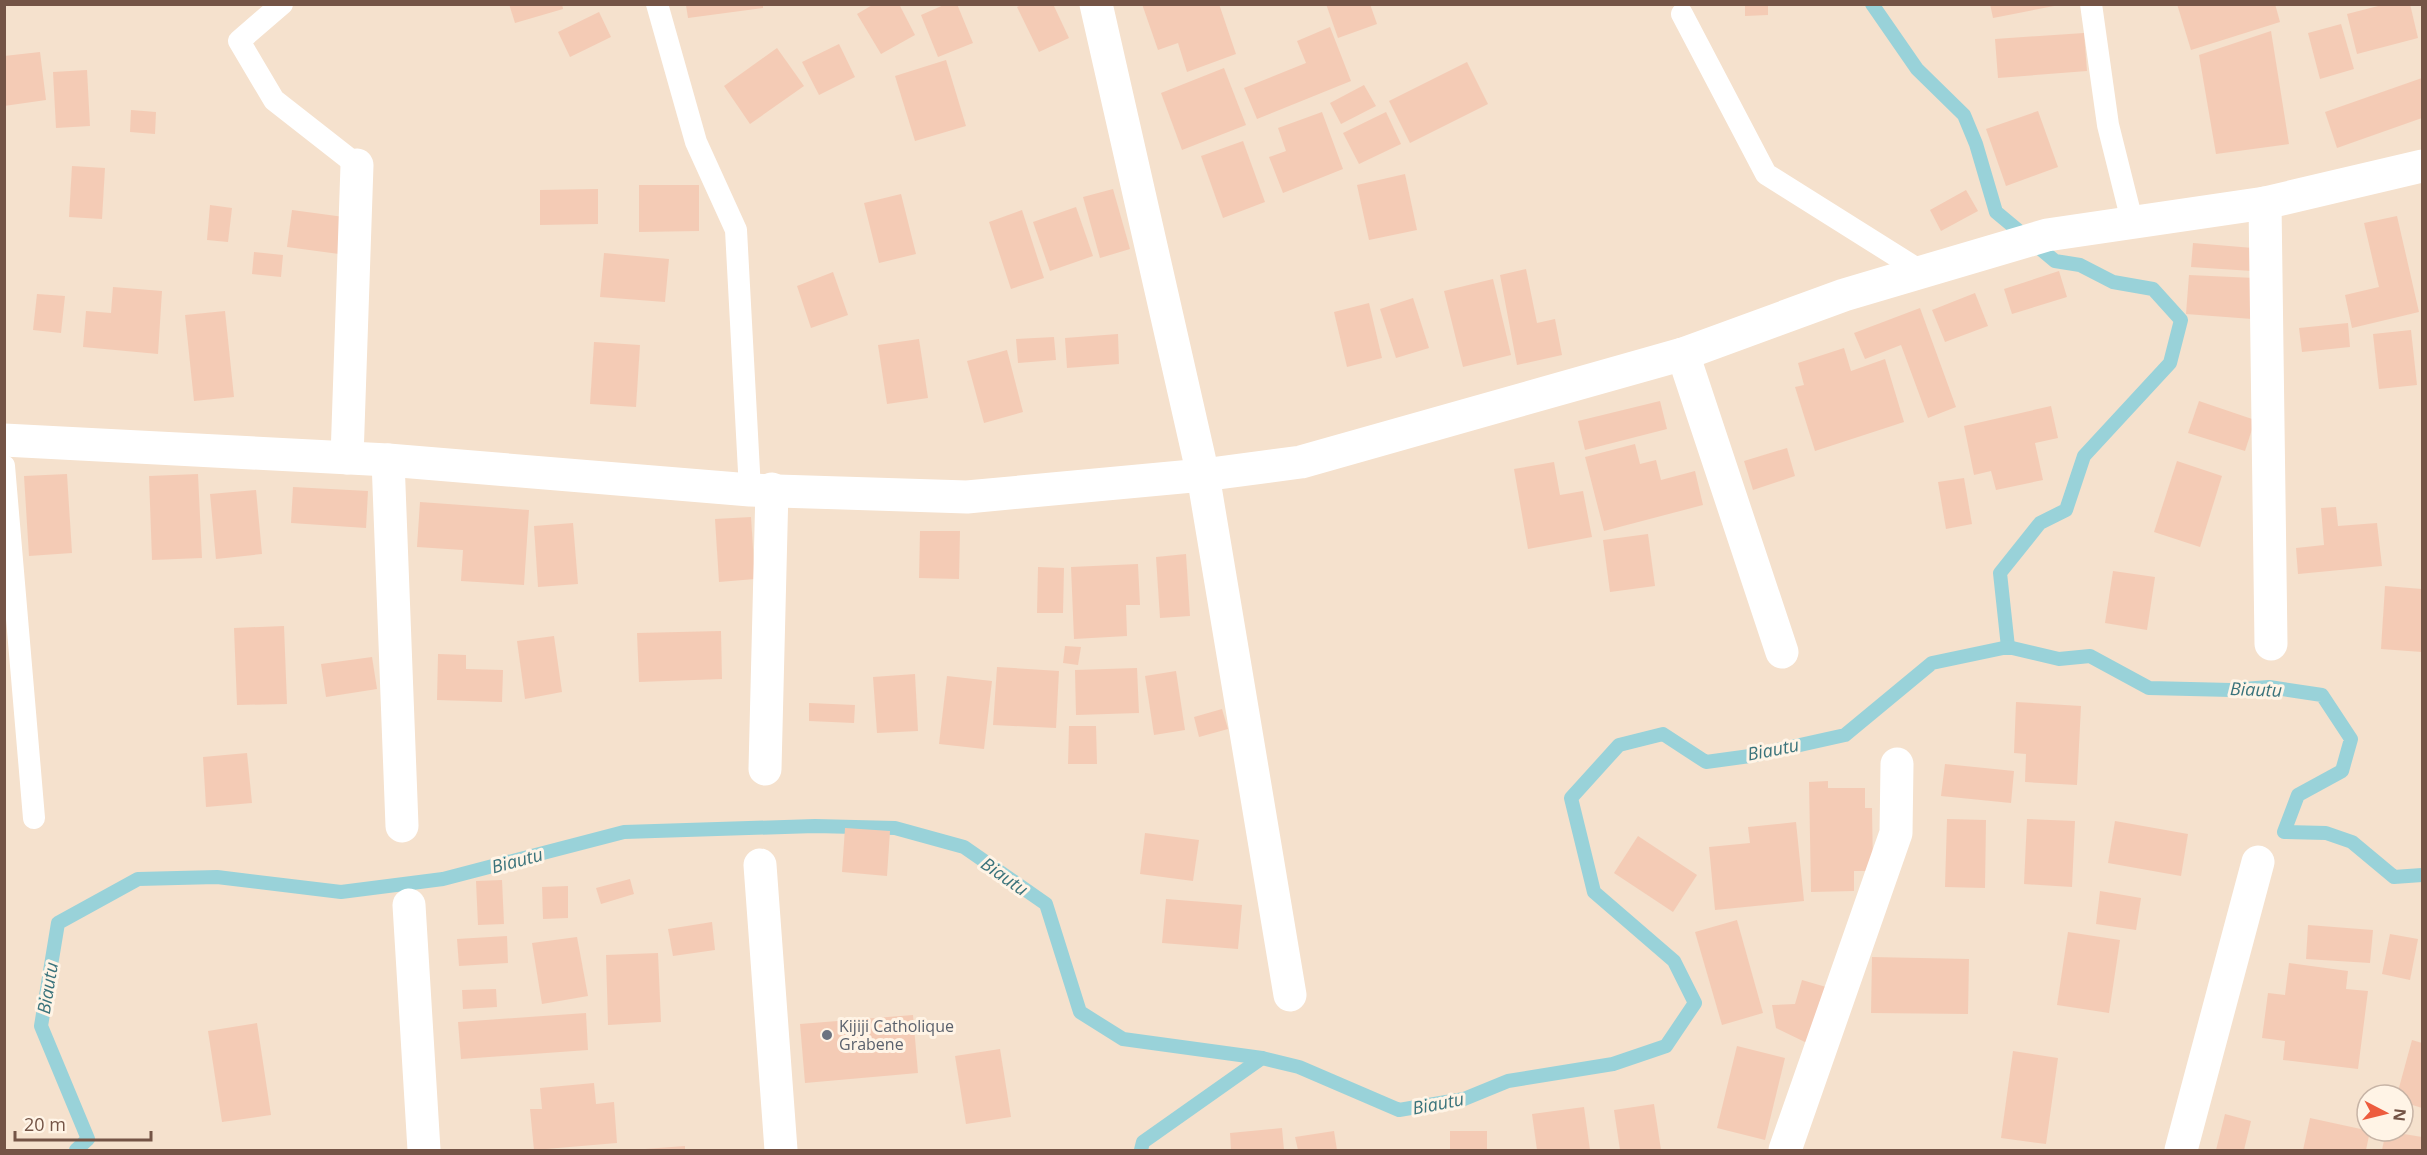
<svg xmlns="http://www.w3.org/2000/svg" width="2427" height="1155" font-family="'Open Sans',sans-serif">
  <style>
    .residential { fill: #f5e1cd; fill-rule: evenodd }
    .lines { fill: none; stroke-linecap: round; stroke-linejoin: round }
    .stream { stroke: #99d2d9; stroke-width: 14 }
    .building { fill: #f4cbb5 }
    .service { stroke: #fff; stroke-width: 22 }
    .minor { stroke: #fff; stroke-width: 33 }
    .tertiary { stroke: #fff; stroke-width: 33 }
    .worship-dot { fill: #6b7280; stroke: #fff4e6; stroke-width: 2 }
    .labels { text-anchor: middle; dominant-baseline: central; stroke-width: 6; stroke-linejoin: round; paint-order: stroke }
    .worship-label { font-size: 16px; fill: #5b616d; stroke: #fff4e6; text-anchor: start }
    .water-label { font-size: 18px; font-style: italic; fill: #3a737b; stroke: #fff4e6 }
  </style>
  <rect width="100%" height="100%" fill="#fdf0df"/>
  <path class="residential" d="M5,5H2422V1150H5ZM2367,1095H2403V1131H2367Z"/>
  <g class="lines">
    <g class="stream">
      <polyline points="1872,4 1917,69 1964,115 1976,144 1996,212 2055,261 2080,265 2113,282 2153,289 2181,320 2170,363 2084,456 2066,510 2040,523 2000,573 2008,647"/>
      <polyline points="76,1150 88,1139 41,1026 58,923 138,879 217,877 341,892 443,879 624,832 815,826 895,828 964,847 1046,904 1080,1012 1123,1039 1262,1058 1299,1067 1399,1110 1464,1099 1508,1081 1613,1064 1666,1046 1695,1003 1674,961 1594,892 1571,798 1619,745 1663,734 1706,762 1750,756 1845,735 1932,663 2008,647 2059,659 2090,656 2149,688 2231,690 2269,687 2322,695 2351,739 2342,771 2298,795 2284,832 2326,833 2352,842 2394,877 2422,875"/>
      <polyline points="1141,1150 1143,1142 1262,1058"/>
    </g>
  </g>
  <g class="building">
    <polygon points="509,4 562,4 563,9 515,23"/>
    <polygon points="874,4 899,4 915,35 881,54 857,14"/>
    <polygon points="946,4 957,4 973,43 938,57 921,15"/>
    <polygon points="1023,4 1053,4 1069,38 1039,52 1017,7"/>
    <polygon points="1142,4 1219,4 1236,54 1187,72 1178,43 1158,50"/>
    <polygon points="1326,4 1370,4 1377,24 1338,38"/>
    <polygon points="1745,4 1768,4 1768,15 1745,16"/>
    <polygon points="1990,4 2054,4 2054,6 1993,18"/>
    <polygon points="2177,4 2275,4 2280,22 2191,50"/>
    <polygon points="2386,4 2410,4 2418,38 2357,54 2347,14"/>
    <polygon points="686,5 763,5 763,8 688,18"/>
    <polygon points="599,12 611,37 570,57 558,32"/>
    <polygon points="2341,24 2354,69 2320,79 2308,33"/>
    <polygon points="1330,27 1351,81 1257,119 1244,88 1306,63 1297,41"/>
    <polygon points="2271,31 2289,144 2216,154 2199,55"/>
    <polygon points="2084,33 2087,71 1998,78 1995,39"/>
    <polygon points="839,44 855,77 819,95 802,62"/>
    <polygon points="777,48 804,86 750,124 724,86"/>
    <polygon points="40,52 46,100 4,106 4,56"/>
    <polygon points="946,60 966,126 915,141 895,76"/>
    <polygon points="1467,62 1488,104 1410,143 1389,101"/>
    <polygon points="1224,68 1246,125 1182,150 1161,93"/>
    <polygon points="87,70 90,126 56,128 53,72"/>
    <polygon points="2422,78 2422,118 2337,148 2325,112"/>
    <polygon points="1364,85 1376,106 1341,124 1330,103"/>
    <polygon points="131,110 156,112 155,134 130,132"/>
    <polygon points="2038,111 2058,167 2006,186 1986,129"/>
    <polygon points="1322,112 1343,169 1283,193 1269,157 1286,151 1278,128"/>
    <polygon points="1386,112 1401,144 1359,164 1343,133"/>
    <polygon points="1243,141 1265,202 1223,218 1201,156"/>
    <polygon points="72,166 105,168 102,219 69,217"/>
    <polygon points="1405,174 1417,230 1369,240 1357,185"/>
    <polygon points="639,185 699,185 699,231 639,232"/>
    <polygon points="598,189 598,224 540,225 540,190"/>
    <polygon points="1113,189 1130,249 1100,258 1083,197"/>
    <polygon points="1966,190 1978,211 1941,231 1930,210"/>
    <polygon points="901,194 916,254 879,263 864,203"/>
    <polygon points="210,205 232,208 228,242 207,240"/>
    <polygon points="1076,207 1093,256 1050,271 1033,222"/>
    <polygon points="292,210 344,217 339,254 287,247"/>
    <polygon points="1022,210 1044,278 1011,289 989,222"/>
    <polygon points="2397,216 2419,312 2352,328 2345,295 2379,287 2364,223"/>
    <polygon points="2193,243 2253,248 2252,271 2191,267"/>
    <polygon points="254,252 283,255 281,277 252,274"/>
    <polygon points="604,253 669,259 665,302 600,297"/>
    <polygon points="1526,269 1537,323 1555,319 1562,355 1517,365 1500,275"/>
    <polygon points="2059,271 2067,297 2012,314 2004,289"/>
    <polygon points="833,272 848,315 811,328 797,286"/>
    <polygon points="2189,275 2255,278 2252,319 2186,314"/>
    <polygon points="1493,279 1511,355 1463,367 1444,291"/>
    <polygon points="113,287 162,291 158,354 83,347 86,311 111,313"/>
    <polygon points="1975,293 1988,326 1945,342 1932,310"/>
    <polygon points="37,294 65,296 61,333 33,330"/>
    <polygon points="1413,298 1429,348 1396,358 1380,309"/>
    <polygon points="1369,303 1382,358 1347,367 1334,312"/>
    <polygon points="1920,308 1956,407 1928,418 1901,345 1865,359 1854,333"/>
    <polygon points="225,311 234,397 194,401 185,315"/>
    <polygon points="2348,323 2350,347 2302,352 2299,328"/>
    <polygon points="2411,330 2417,385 2379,389 2373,334"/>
    <polygon points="1118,334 1119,364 1067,368 1065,338"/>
    <polygon points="1054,337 1056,360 1018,363 1016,339"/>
    <polygon points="919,339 928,398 887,404 878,345"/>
    <polygon points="594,342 640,345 636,407 590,404"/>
    <polygon points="1844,348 1851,371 1885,359 1904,422 1815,451 1795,387 1804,385 1798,363"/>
    <polygon points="1007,350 1023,412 984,423 967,361"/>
    <polygon points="1660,401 1667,429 1585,450 1578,421"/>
    <polygon points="2199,401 2255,420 2245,451 2188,433"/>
    <polygon points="2051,406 2058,438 2035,443 2043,480 1996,490 1991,471 1974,475 1964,426"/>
    <polygon points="1635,444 1640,464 1656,460 1661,480 1695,471 1703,505 1604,531 1585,457"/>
    <polygon points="1787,448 1795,476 1753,490 1744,461"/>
    <polygon points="2177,461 2222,476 2200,547 2154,532"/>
    <polygon points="1554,462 1560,495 1583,491 1592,537 1528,549 1514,469"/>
    <polygon points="67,474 72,553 29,556 24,476"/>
    <polygon points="198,474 202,558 152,560 149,476"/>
    <polygon points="1964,478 1972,524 1946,529 1938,482"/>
    <polygon points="293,487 368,491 366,528 291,523"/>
    <polygon points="256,490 262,554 216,559 210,494"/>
    <polygon points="420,502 529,510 524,585 461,581 463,550 417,547"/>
    <polygon points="2336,507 2338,526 2377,523 2382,566 2298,574 2296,548 2324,545 2321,508"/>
    <polygon points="751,517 755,579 719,582 715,519"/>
    <polygon points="573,523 578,584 538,587 534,526"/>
    <polygon points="920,531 960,531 959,579 919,578"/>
    <polygon points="1648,534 1655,586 1610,592 1603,540"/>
    <polygon points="1186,554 1190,616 1160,618 1156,557"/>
    <polygon points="1138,564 1140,605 1126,605 1127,636 1074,639 1071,567"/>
    <polygon points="1038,567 1064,568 1063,613 1037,613"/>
    <polygon points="2113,571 2155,577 2147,630 2105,623"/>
    <polygon points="2385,586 2422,589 2422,652 2381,649"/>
    <polygon points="284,626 287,704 237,705 234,628"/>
    <polygon points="721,631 722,679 639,682 637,633"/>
    <polygon points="554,636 562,692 525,699 517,641"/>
    <polygon points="1065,646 1081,647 1078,665 1063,663"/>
    <polygon points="438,654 466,655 466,669 503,670 502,702 437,700"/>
    <polygon points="372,657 377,689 326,697 321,664"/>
    <polygon points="997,667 1059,671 1056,728 993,725"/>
    <polygon points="1137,668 1139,713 1076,715 1075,670"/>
    <polygon points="1176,671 1185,730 1154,735 1145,676"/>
    <polygon points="915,674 918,731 877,733 873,677"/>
    <polygon points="947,676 992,681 984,749 939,744"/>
    <polygon points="2016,702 2081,706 2077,785 2025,782 2026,754 2014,753"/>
    <polygon points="809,703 855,705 854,723 809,721"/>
    <polygon points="1222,709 1228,729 1199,737 1194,717"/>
    <polygon points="1069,726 1096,726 1097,764 1068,764"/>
    <polygon points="247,753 252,803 206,807 203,757"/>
    <polygon points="1945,764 2014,771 2011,803 1941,796"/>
    <polygon points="1828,781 1828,788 1865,788 1865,808 1872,808 1873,871 1854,871 1854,891 1811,892 1809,782"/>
    <polygon points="1947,819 1986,820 1985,888 1945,887"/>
    <polygon points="2027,819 2075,821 2072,887 2024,884"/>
    <polygon points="2115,821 2188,834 2181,876 2108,863"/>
    <polygon points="1796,822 1804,901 1715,910 1709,847 1750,843 1748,827"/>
    <polygon points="845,828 890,831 887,876 842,872"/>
    <polygon points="1145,833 1199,840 1193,881 1140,874"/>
    <polygon points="1638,836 1697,875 1673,912 1614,873"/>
    <polygon points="630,879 634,894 601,904 596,888"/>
    <polygon points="502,880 504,924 478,925 476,881"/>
    <polygon points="568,886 568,918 543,919 542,887"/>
    <polygon points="2100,891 2141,898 2136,930 2096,924"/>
    <polygon points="1166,899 1242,905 1238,949 1162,943"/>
    <polygon points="1737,920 1763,1013 1722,1025 1695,932"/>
    <polygon points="712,922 715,950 673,956 668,929"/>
    <polygon points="2308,925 2373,930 2370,963 2306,959"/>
    <polygon points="2068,932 2120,940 2109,1013 2057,1005"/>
    <polygon points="2390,934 2418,939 2410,980 2382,974"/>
    <polygon points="507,936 508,963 459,966 457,939"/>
    <polygon points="577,937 588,996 542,1004 532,943"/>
    <polygon points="658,953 661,1022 608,1025 606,955"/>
    <polygon points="1872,957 1969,959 1968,1014 1871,1013"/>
    <polygon points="2289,963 2348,971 2346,989 2368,991 2358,1069 2283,1060 2285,1041 2262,1038 2268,993 2285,995"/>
    <polygon points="1802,980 1833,989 1809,1044 1776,1028 1772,1005 1795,1004"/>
    <polygon points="496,989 497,1007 463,1009 462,990"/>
    <polygon points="586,1013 588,1050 461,1059 458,1022"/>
    <polygon points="913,1015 918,1073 805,1083 800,1024"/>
    <polygon points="257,1023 271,1115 222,1122 208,1031"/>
    <polygon points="2412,1040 2422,1043 2422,1108 2403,1102 2403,1095 2397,1095"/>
    <polygon points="1737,1046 1785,1058 1765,1140 1717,1128"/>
    <polygon points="1000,1049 1011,1117 966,1124 955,1056"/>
    <polygon points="2013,1051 2058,1058 2046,1144 2001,1138"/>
    <polygon points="594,1083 596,1104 614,1102 617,1143 534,1150 530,1109 542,1109 540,1088"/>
    <polygon points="1654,1104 1661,1150 1620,1150 1614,1110"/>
    <polygon points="1584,1107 1590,1150 1537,1150 1532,1114"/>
    <polygon points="2225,1114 2251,1121 2244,1150 2216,1150"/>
    <polygon points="2310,1118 2370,1131 2366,1150 2303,1150"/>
    <polygon points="1282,1128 1284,1150 1231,1150 1230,1133"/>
    <polygon points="1334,1131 1337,1150 1298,1150 1295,1137"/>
    <rect x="1450" y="1131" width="37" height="19"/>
    <polygon points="2386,1131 2422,1137 2422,1150 2382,1150"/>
    <polygon points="685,1146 685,1150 645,1150 645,1149"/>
  </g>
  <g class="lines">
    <g class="service">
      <polyline points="282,4 239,41 274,100 357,165"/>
      <polyline points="657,4 696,142 736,230 750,490"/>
      <polyline points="2091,4 2108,125 2132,221"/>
      <polyline points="1682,14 1766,174 1922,272"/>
      <polyline points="4,466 34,818"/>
    </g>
    <g class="minor">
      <polyline points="1096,4 1203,475 1290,995"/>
      <polyline points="2265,203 2271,644"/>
      <polyline points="1683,354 1782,652"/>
      <polyline points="347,458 357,165"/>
      <polyline points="388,460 402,826"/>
      <polyline points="765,769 772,489"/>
      <polyline points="760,865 781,1150"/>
      <polyline points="409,905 424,1150"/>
      <polyline points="1785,1150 1896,833 1897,764"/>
      <polyline points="2181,1150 2258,862"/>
    </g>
    <polyline class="tertiary" points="4,440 388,460 750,490 967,497 1203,475 1301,462 1683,354 1844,295 2047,235 2265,203 2422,166"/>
  </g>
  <circle class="worship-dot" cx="827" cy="1035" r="6"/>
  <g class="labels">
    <g class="worship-label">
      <text x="839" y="1026">Kijiji Catholique<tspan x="839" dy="18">Grabene</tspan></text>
    </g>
    <g class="water-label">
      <text transform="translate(2256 689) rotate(2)">Biautu</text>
      <text transform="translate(1773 749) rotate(-11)">Biautu</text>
      <text transform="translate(517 860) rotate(-15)">Biautu</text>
      <text transform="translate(1005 876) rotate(35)">Biautu</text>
      <text transform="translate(47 988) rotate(-81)">Biautu</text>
      <text transform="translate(1438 1103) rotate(-11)">Biautu</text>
    </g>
  </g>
  <rect width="2427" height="1155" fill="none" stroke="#745446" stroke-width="12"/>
  <g transform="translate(2385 1113) rotate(97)"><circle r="28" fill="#fff4e6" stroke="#c7b4a6" stroke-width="1.5"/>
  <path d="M0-4.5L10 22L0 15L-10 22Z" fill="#ed5c3e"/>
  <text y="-9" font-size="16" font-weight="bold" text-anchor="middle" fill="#745446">N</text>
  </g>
  <path d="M15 1131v9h136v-9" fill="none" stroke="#745446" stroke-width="3"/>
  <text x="24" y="1131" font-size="18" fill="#745446" stroke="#fff4e6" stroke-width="4.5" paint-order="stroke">20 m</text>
</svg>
